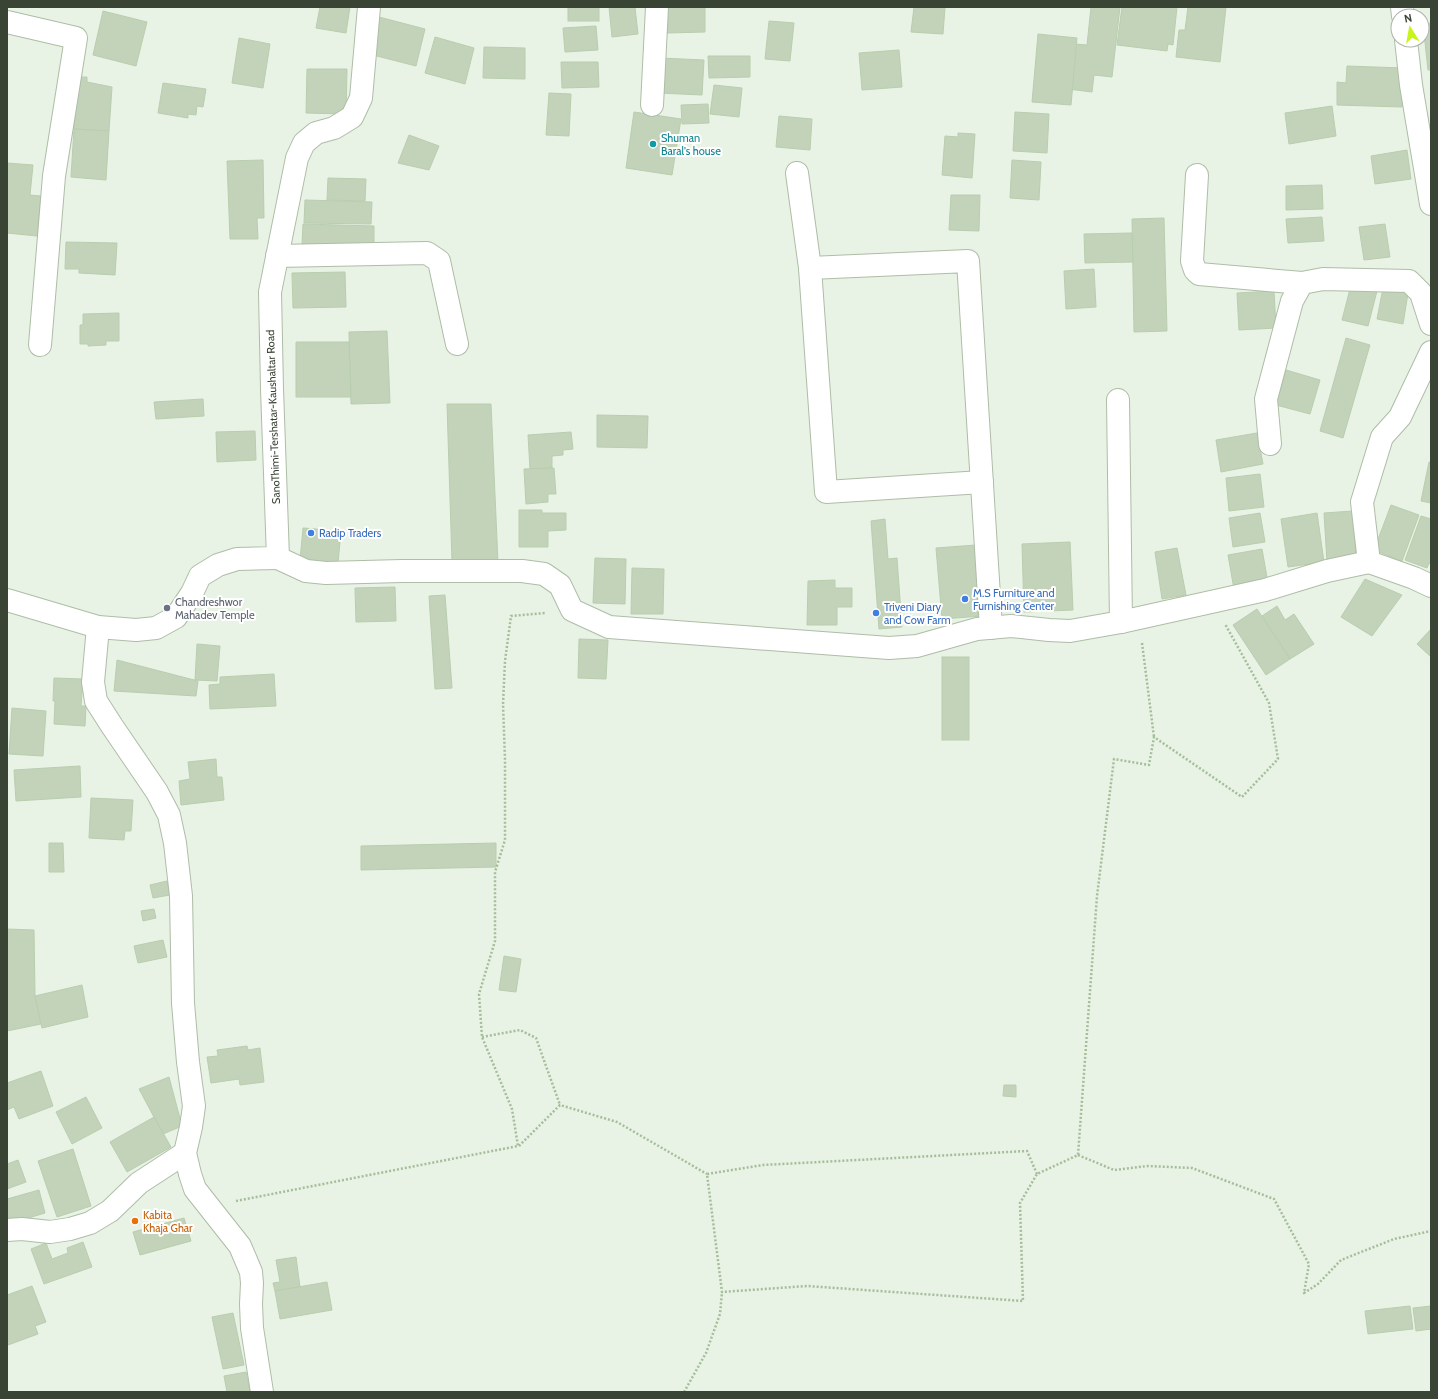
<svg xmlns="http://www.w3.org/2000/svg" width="1438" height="1399" font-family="Cabin,sans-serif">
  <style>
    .building { fill: #c3d3ba; stroke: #b8ceae }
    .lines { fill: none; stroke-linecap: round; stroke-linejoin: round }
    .street-casing { stroke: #aebda7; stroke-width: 24 }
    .path { stroke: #a4be99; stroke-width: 2.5; stroke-dasharray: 2 2; stroke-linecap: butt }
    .street { stroke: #fff; stroke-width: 22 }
    .culture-dot { fill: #0f9aa8; stroke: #fff; stroke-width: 1.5 }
    .shop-dot { fill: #3f7fe0; stroke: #fff; stroke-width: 1.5 }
    .worship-dot { fill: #6b7280; stroke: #fff; stroke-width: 1.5 }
    .food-dot { fill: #e8710a; stroke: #fff; stroke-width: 1.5 }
    .labels { text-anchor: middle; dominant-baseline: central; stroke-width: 4; stroke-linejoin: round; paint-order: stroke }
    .culture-label { font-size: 11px; fill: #0d838f; stroke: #fff; text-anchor: start }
    .street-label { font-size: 11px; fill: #3a4434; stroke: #fff }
    .shop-label { font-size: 11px; fill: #366cbe; stroke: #fff; text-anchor: start }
    .worship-label { font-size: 11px; fill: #5b616d; stroke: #fff; text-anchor: start }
    .food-label { font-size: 11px; fill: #c56008; stroke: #fff; text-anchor: start }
  </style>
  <rect width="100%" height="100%" fill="#e8f2e5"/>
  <g class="building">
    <polygon points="320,7 350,7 346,33 316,28"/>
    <rect x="568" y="7" width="31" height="14"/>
    <polygon points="609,7 635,7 638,34 612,37"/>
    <polygon points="666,7 705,7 705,32 667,33"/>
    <polygon points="914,7 945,7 943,34 911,32"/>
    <polygon points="1091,7 1120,7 1112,77 1094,75 1092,92 1068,89 1074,44 1087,45"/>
    <polygon points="1122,7 1177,7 1173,45 1168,44 1167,51 1117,45"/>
    <polygon points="1188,7 1226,7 1220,62 1176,57 1179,30 1185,30"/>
    <polygon points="103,11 147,22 136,66 93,55"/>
    <polygon points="379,17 425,29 416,66 369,54"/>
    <polygon points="769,21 794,23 790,61 765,59"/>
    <polygon points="1431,23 1431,70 1428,70 1423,24"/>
    <polygon points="596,26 598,50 565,52 563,28"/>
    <polygon points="1038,34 1077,38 1071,105 1032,102"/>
    <polygon points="435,37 474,48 465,84 425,73"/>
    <polygon points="239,38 270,44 263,88 232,83"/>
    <polygon points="484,47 525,48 525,79 483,78"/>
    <polygon points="899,50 902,87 862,90 859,53"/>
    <polygon points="708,56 750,56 750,77 709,78"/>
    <polygon points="660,58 704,60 702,95 659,93"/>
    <polygon points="561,62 598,62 599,87 562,88"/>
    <polygon points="1347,66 1403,68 1402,107 1337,105 1337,82 1346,83"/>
    <polygon points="307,69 347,69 346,114 306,113"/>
    <polygon points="78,77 87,77 87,82 112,87 109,131 74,129"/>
    <polygon points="163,83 206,89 203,107 197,106 196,115 188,114 188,118 158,113"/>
    <polygon points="714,85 742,88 739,117 710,114"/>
    <polygon points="549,93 571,94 569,136 546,135"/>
    <polygon points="708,104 709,123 682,124 681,105"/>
    <polygon points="1332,106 1336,136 1289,144 1285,113"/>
    <polygon points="634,112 681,119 672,175 626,168"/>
    <polygon points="1015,112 1049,114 1047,153 1013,151"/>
    <polygon points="779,116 812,119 810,150 776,147"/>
    <polygon points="74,129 109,131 106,180 71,177"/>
    <polygon points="958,133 975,134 972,178 942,175 945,136 958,137"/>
    <polygon points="409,135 439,146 429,170 398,163"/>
    <polygon points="1407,150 1411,179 1375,184 1371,156"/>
    <polygon points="263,160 264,218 257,218 258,239 230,239 227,161"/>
    <polygon points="1012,160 1041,162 1039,200 1010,198"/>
    <polygon points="7,163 33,165 30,195 41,196 37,236 7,233"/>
    <polygon points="328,178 366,179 365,201 327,200"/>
    <polygon points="1322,185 1323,209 1286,210 1286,186"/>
    <polygon points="951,195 980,195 979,231 949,230"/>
    <polygon points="305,200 372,202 371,224 304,223"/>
    <polygon points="1322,217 1324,241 1288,243 1286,219"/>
    <polygon points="1164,218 1167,331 1134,332 1132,219"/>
    <polygon points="303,224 374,226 374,246 302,244"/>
    <polygon points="1385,224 1390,257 1364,260 1359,227"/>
    <polygon points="1132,233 1133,262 1085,263 1084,234"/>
    <polygon points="66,242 117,243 115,275 79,273 79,269 65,269"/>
    <polygon points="1094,269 1096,307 1066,309 1064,271"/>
    <polygon points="345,272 346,307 293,308 292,273"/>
    <polygon points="1384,283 1409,287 1403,324 1377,319"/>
    <polygon points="1351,285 1377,291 1368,326 1342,320"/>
    <polygon points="1274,291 1276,328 1239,330 1237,293"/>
    <polygon points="119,313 119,341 106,341 106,345 88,346 88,344 80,344 80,325 83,325 83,314"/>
    <polygon points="387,331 390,403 351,404 349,332"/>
    <polygon points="1346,338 1370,345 1343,438 1320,431"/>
    <polygon points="296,342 349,342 351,397 296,397"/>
    <polygon points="1286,370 1320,380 1310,414 1276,405"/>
    <polygon points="203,399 204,416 156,419 154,402"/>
    <polygon points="447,404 491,404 498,563 452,562"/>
    <polygon points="597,415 648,416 647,448 597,447"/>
    <polygon points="255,431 256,460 217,462 216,432"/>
    <polygon points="571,432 573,449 563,450 563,455 552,456 552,468 530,469 528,435"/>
    <polygon points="1257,433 1263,464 1221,472 1216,440"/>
    <polygon points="1429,462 1431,462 1431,503 1421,501"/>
    <polygon points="554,468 556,494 548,494 548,502 526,504 524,469"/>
    <polygon points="1260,474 1264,507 1229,511 1226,478"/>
    <polygon points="1391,505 1419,515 1402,561 1374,550"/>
    <polygon points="519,510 542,510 542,513 566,513 566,530 548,531 548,547 519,547"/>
    <polygon points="1353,511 1356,560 1327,562 1324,513"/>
    <polygon points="1260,513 1265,542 1233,547 1229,518"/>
    <polygon points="1317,513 1324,562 1288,567 1281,519"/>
    <polygon points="1421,516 1431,519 1431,564 1429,563 1427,568 1405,560"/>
    <polygon points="885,519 888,559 897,558 902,627 879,629 871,521"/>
    <polygon points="303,528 341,531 338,563 300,560"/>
    <polygon points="1070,542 1073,610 1024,612 1022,544"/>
    <polygon points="976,545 982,616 942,619 936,548"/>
    <polygon points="1177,548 1186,595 1162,599 1155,552"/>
    <polygon points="1262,549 1268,583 1234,589 1228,555"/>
    <polygon points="595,558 626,559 625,604 593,603"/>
    <polygon points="632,568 664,569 663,614 631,614"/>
    <polygon points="1365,579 1402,595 1372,636 1341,617"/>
    <polygon points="835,580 835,588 852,588 852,607 837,607 837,625 807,625 808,581"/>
    <polygon points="395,587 396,621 356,622 355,588"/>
    <polygon points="445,595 452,688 435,689 429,596"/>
    <polygon points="1277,606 1285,620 1294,614 1314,644 1290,659 1262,616"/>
    <polygon points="1257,609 1290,659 1266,675 1233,625"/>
    <polygon points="1431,629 1431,657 1417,644"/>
    <polygon points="579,639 608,640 606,679 578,678"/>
    <polygon points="197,644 220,646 217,681 195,680"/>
    <rect x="942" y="657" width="27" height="83"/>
    <polygon points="117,660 198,681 196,696 114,691"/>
    <polygon points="274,674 276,706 210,709 209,685 220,684 220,677"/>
    <polygon points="54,678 83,679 81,706 86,706 85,726 54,724 55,701 53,701"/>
    <polygon points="12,708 46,711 43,756 9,754"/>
    <polygon points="216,759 217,777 222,777 224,800 181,805 179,781 190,779 188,762"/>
    <polygon points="80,766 81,797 16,801 14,770"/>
    <polygon points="91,798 133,800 131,831 125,831 124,840 89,838"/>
    <polygon points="49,843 63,843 64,872 49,872"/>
    <polygon points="496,843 496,867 361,870 361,846"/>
    <polygon points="167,881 170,895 153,898 150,885"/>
    <polygon points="154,909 156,918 143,921 141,911"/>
    <polygon points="7,929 34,930 35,996 41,1024 7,1031"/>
    <polygon points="163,940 167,957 138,963 134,946"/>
    <polygon points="504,956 521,959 516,992 499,990"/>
    <polygon points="82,985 88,1017 42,1028 35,996"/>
    <polygon points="247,1046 248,1050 260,1048 264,1082 240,1085 239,1079 211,1083 207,1057 218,1056 217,1050"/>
    <polygon points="41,1071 53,1106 19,1119 14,1107 7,1110 7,1083"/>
    <polygon points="169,1077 182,1126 163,1134 139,1089"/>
    <polygon points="1004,1085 1016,1085 1016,1097 1003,1096"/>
    <polygon points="86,1097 102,1128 72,1144 56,1112"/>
    <polygon points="154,1117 171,1147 127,1172 110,1142"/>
    <polygon points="73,1149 91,1206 57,1217 38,1161"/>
    <polygon points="18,1160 26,1182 7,1189 7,1164"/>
    <polygon points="39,1190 45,1213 8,1224 7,1199"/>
    <polygon points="184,1218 191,1241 140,1255 133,1232"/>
    <polygon points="83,1242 92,1267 44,1284 31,1249 46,1243 52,1259 68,1253 67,1248"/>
    <polygon points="296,1257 300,1287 275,1291 273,1283 280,1282 276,1260"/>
    <polygon points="327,1282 332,1310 280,1319 275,1291"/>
    <polygon points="32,1286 46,1322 35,1326 38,1334 8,1345 7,1341 7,1295"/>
    <polygon points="1410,1306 1413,1329 1368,1334 1365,1311"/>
    <polygon points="1431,1306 1431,1329 1416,1331 1413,1308"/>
    <polygon points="233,1313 244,1365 223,1369 212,1317"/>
    <polygon points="246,1372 250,1392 227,1392 224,1376"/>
  </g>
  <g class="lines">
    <g class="street-casing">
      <g id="street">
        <polyline points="1402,7 1403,16"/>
        <polyline points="7,22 76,38 54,176 40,345"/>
        <polyline points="1406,40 1411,85 1431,204"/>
        <polyline points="652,105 657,7"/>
        <polyline points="797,173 810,268 826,492 982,482"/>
        <polyline points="1197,175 1192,261 1195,270 1199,274 1302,283"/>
        <polyline points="277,256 427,253 439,261 457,344"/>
        <polyline points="810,268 968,261 991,628"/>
        <polyline points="1431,352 1400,417 1382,437 1362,502 1369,562 1414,578 1431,586"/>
        <polyline points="1118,400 1121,622"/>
        <polyline points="1270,444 1266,399 1292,301 1302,283 1323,279 1409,281 1421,293 1431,324"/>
        <polyline points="278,558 306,571 326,573 402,571 522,571 544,574 560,585 572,610 609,627 889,648 917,646 977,629 1011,626 1049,630 1070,631 1121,622 1265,590 1327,571 1369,562"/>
        <polyline points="7,600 98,627 136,630 156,628 176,617 192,593 200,576 218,565 237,559 278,558 272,389 270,292 297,158 304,143 316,133 334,128 352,117 361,98 369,7"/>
        <polyline points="98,627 93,682 96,701 112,726 157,792 169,815 175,843 181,896 183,1003 188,1062 194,1106 191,1127 185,1153 190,1174 195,1189 240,1246 251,1272 252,1283 251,1304 252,1328 262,1392"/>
        <polyline points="7,1230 22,1229 50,1232 70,1229 90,1223 110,1211 139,1183 185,1153"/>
      </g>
    </g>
    <g class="path">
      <polyline points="1142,643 1154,737"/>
      <polyline points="482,1037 520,1030 536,1038 560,1105"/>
      <polyline points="519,1146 560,1105 617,1122 707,1174"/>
      <polyline points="1078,1155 1114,1170 1148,1166 1192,1168 1274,1199 1309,1264 1304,1293 1318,1284 1341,1260 1394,1239 1431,1231"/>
      <polyline points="1037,1174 1027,1151 763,1165 707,1174 722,1292 807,1286 1023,1301 1020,1203 1037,1174 1078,1155 1097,896 1114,759 1149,765 1154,737 1242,797 1278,759 1269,703 1225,624"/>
      <polyline points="236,1201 518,1146 512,1109 482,1037 479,994 495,941 495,872 505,840 505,760 503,704 505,661 511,616 545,613"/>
      <polyline points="684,1392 706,1353 720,1314 722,1292"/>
    </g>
    <use href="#street" class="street"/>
  </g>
  <circle class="culture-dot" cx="653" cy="144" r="4"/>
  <g class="shop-dot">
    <circle cx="311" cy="533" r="4"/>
    <circle cx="965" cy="599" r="4"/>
    <circle cx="876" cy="613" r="4"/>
  </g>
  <circle class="worship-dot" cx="167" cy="608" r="4"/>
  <circle class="food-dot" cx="135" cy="1221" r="4"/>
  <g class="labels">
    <g class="culture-label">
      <text x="661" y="138">Shuman<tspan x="661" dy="13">Baral's house</tspan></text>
    </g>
    <g class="street-label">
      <text transform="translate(273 417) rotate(-92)">SanoThimi-Tershatar-Kaushaltar Road</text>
    </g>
    <g class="shop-label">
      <text x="319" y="533">Radip Traders</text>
      <text x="973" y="593">M.S Furniture and<tspan x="973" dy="13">Furnishing Center</tspan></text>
      <text x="884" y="607">Triveni Diary<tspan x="884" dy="13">and Cow Farm</tspan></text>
    </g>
    <g class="worship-label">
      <text x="175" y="602">Chandreshwor<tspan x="175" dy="13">Mahadev Temple</tspan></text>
    </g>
    <g class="food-label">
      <text x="143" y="1215">Kabita<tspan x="143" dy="13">Khaja Ghar</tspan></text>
    </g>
  </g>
  <rect width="1438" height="1399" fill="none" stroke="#3a4434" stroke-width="16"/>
  <g transform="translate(1410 28) rotate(349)"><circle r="19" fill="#ffffff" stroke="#b0b4ae"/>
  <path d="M0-3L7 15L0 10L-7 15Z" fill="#c8f519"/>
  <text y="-6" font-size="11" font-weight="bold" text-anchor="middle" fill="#3a4434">N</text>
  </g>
</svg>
